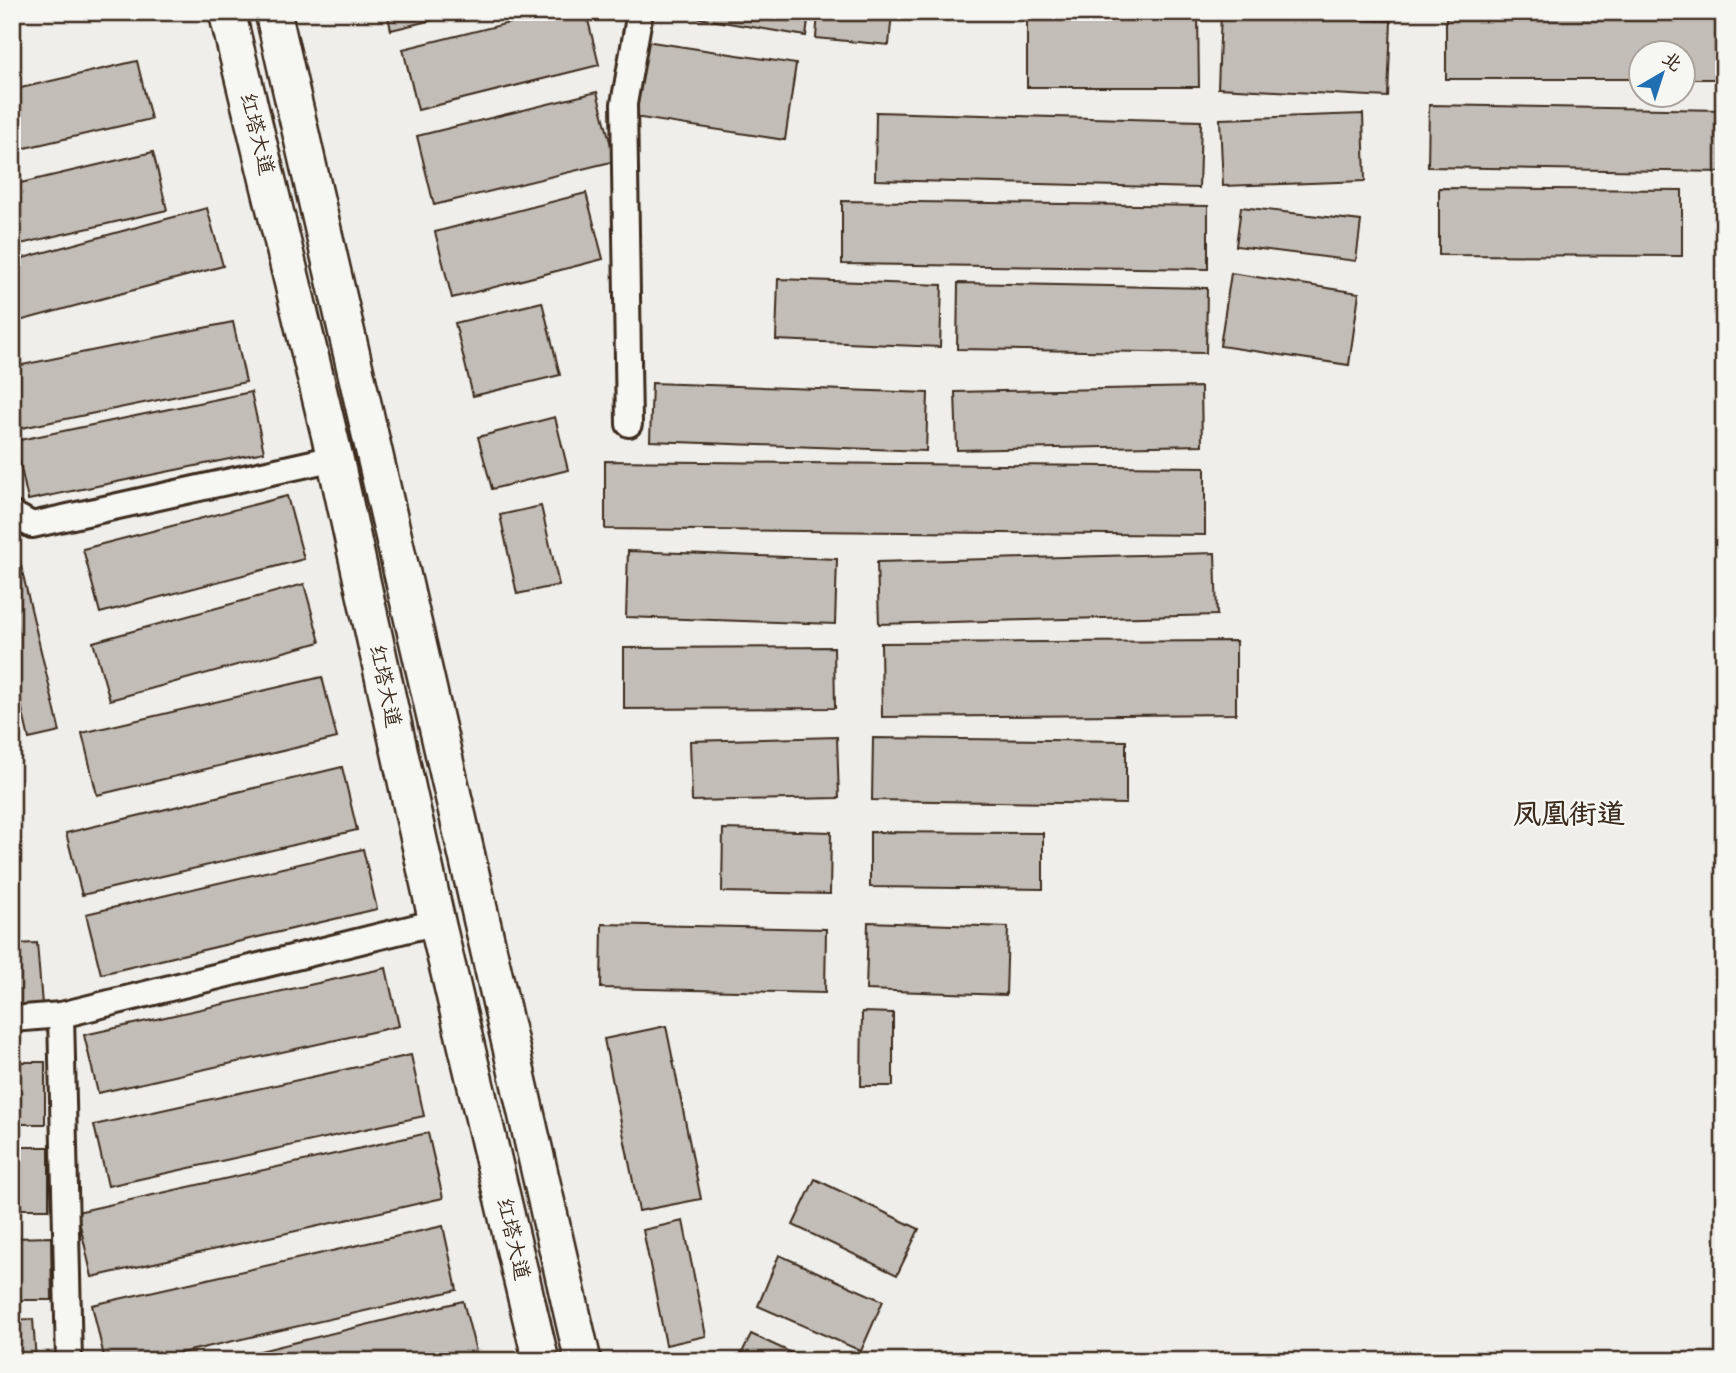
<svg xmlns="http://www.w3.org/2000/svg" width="1736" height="1373" font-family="'Balsamiq Sans','LXGW WenKai TC',sans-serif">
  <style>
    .building { fill: #c2bdb7; stroke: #3b2a1e; stroke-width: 2 }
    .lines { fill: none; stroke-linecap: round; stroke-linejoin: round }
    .minor-casing { stroke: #3b2a1e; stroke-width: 30 }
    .secondary-casing { stroke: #3b2a1e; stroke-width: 40 }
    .minor { stroke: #f6f6f2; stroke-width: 24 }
    .secondary { stroke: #f6f6f2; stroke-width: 35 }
    .labels { text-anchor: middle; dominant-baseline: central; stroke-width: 5; stroke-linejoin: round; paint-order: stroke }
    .street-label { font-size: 21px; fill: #3b2a1e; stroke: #f6f6f2 }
    .district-label { font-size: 28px; font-weight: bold; fill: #3b2a1e; stroke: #f6f6f2 }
  </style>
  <rect width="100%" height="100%" fill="#efeeea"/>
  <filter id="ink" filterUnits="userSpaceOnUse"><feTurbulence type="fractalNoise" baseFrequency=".0143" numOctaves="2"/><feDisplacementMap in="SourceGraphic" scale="14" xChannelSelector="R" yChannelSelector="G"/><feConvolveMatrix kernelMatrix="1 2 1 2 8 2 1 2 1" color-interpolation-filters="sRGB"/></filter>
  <g filter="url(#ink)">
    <g class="building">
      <polygon points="387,12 466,12 391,30"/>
      <polygon points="554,12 586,12 599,65 418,110 403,49"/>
      <polygon points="662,12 809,12 806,36"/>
      <polygon points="818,12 892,12 889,45 816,38"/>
      <polygon points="1446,12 1724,12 1724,79 1684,79 1684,52 1642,52 1642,79 1446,79"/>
      <polygon points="1221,13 1391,21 1388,97 1218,88"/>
      <polygon points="1027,14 1198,14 1199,87 1027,87"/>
      <polygon points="645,41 796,64 785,140 634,117"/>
      <polygon points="137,61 151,119 12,151 12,90"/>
      <polygon points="597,92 615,161 434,205 417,136"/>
      <polygon points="1429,105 1724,110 1724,172 1428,167"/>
      <polygon points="876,112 1201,121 1199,188 875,180"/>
      <polygon points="1363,114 1365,181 1223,186 1220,119"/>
      <polygon points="153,152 167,210 12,246 12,185"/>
      <polygon points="1439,188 1682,190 1682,256 1439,255"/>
      <polygon points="586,193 603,259 452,298 435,232"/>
      <polygon points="842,201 1208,206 1208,269 842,264"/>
      <polygon points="1241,207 1361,221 1356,261 1236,246"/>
      <polygon points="207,208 223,266 12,323 12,261"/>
      <polygon points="1231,273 1359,293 1349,365 1220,346"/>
      <polygon points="778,279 942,285 940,347 776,340"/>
      <polygon points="958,283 1207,288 1206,353 957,349"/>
      <polygon points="542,302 560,375 473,396 455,323"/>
      <polygon points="233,322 246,382 12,430 12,367"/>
      <polygon points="652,383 928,393 926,451 650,441"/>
      <polygon points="1201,387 1202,445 957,450 955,392"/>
      <polygon points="251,392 264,452 28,500 15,441"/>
      <polygon points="555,417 568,470 492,489 478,437"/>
      <polygon points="605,461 1205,467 1205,535 605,529"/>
      <polygon points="287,496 304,559 100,613 83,549"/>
      <polygon points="541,506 559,585 517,594 500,515"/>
      <polygon points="12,528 60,732 29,739 12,666"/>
      <polygon points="628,551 837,559 835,624 626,617"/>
      <polygon points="1215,553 1217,615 879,624 877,562"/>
      <polygon points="304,584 320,642 110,700 93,642"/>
      <polygon points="1236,641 1236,714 882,717 881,643"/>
      <polygon points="834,647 835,708 624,709 624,648"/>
      <polygon points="322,677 337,738 97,795 82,733"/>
      <polygon points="837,737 839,798 692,801 690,741"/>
      <polygon points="873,738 1126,741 1126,804 872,800"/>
      <polygon points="342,767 357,830 82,895 66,833"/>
      <polygon points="723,829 831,832 830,894 722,892"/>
      <polygon points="870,832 1043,833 1043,889 870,887"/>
      <polygon points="363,849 377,909 101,974 86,914"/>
      <polygon points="868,922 1008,927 1006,995 866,990"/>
      <polygon points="602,924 826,929 825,993 601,988"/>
      <polygon points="37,943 42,1005 12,1006 12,944"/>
      <polygon points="386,968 399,1026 98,1093 84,1035"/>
      <polygon points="862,1012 893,1013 893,1086 861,1086"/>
      <polygon points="666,1026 701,1199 639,1211 604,1039"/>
      <polygon points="411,1055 424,1116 108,1186 94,1125"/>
      <rect x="12" y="1062" width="33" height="62"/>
      <polygon points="428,1133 443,1198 92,1277 77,1212"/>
      <rect x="12" y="1147" width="37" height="62"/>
      <polygon points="815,1179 919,1229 897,1275 793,1225"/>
      <polygon points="683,1221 706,1336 666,1345 643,1230"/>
      <polygon points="443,1226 457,1290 145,1361 105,1361 92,1305"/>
      <polygon points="51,1237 52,1300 12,1300 12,1238"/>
      <polygon points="779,1255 883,1301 861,1351 758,1306"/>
      <polygon points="463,1301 478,1359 220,1361"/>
      <polygon points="33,1319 36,1361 12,1361 12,1320"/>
      <polygon points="751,1334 809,1361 738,1361"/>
    </g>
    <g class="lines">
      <g class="minor-casing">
        <g id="minor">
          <polyline points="629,424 624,104 640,12"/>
          <polyline points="12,514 32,525 335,458"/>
          <polyline points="61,1015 69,1361"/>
          <polyline points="12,1019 61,1015 437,922"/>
        </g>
      </g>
      <g class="secondary-casing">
        <g id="secondary">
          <polyline points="227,12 335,458 437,922 541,1361"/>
          <polyline points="273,12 583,1361"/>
        </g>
      </g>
      <use href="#minor" class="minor"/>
      <use href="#secondary" class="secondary"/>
    </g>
  </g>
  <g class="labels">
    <g class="street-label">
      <text transform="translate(257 134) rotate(76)">红塔大道</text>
      <text transform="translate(385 686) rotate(78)">红塔大道</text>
      <text transform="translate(513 1239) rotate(77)">红塔大道</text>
    </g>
    <g class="district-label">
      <text x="1569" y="814">凤凰街道</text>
    </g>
  </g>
  <rect width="1736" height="1373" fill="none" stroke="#f6f6f2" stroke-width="42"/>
  <rect x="21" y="21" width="1694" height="1331" fill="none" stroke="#3b2a1e" stroke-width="2.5" filter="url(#ink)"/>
  <g transform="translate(1662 74) rotate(39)"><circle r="33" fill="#f6f6f2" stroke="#aba49d" stroke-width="2"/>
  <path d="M0-5L12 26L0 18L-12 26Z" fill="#1f6fb2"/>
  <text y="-10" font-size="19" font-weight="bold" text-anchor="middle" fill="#3b2a1e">北</text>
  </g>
</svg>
